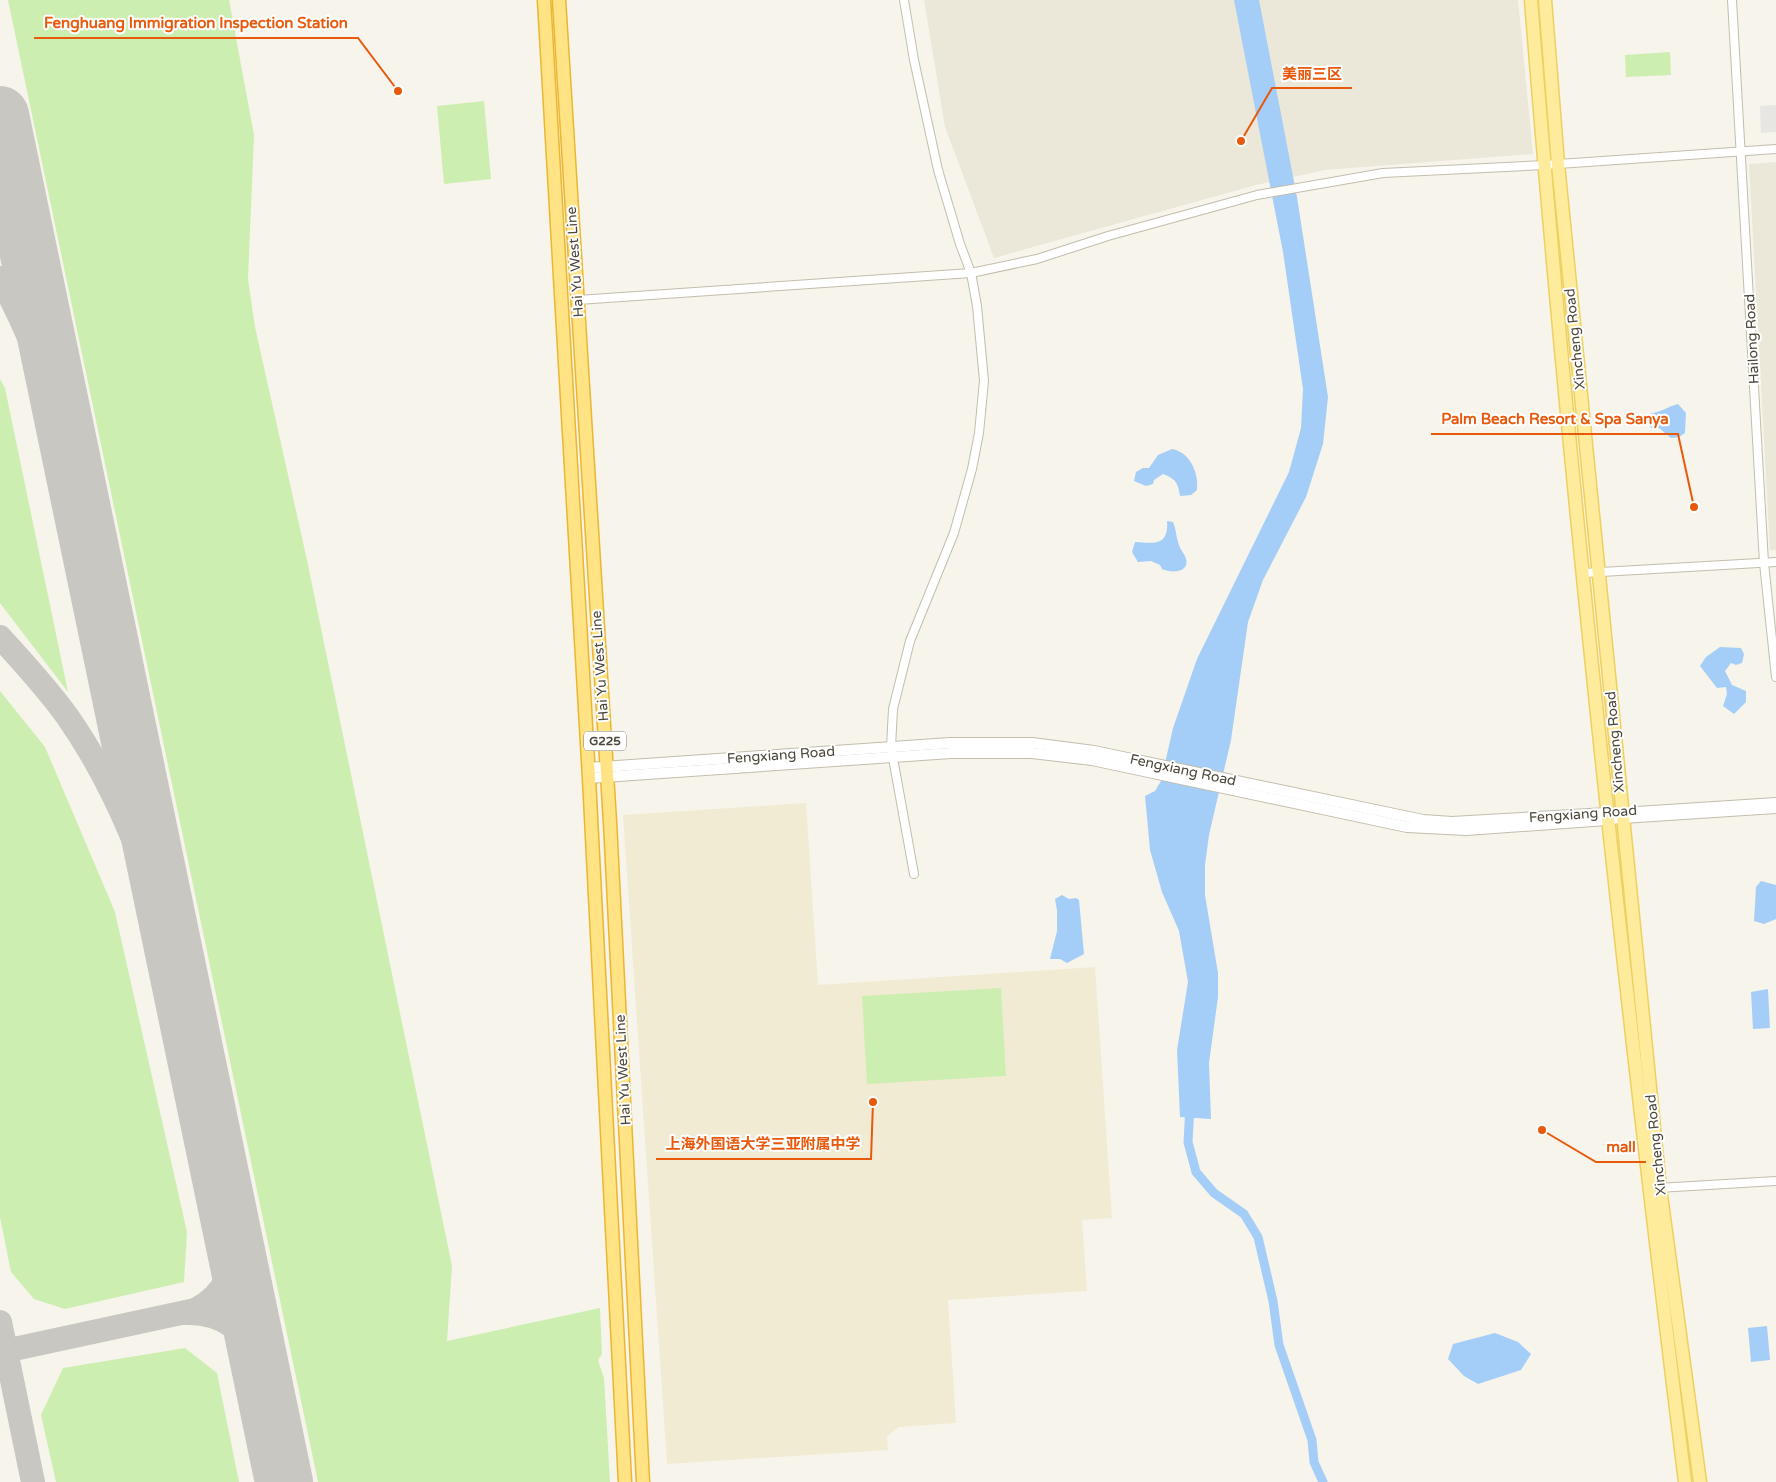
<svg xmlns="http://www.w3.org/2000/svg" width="1776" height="1482" font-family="'Varela Round','Noto Sans SC',sans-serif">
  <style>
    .residential { fill: #ebe7d9 }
    .education { fill: #f1ebd4 }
    .green { fill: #cdeeb1 }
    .parking { fill: #e8e6e2 }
    .water { fill: #a4cef7 }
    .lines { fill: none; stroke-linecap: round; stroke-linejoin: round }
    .canal { stroke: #a4cef7; stroke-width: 9 }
    .taxiway { stroke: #c8c7c2; stroke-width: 24 }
    .runway { stroke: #c8c7c2; stroke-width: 58 }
    .minor-casing { stroke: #c3bdac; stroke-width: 10 }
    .tertiary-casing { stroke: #c3bdac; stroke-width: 12 }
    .primary-casing { stroke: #eed061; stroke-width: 15 }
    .trunk-casing { stroke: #ebb731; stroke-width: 15 }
    .minor { stroke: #fff; stroke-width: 8 }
    .tertiary { stroke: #fff; stroke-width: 10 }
    .primary { stroke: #ffeb9c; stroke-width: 12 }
    .trunk { stroke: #ffe385; stroke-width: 12 }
    .labels { text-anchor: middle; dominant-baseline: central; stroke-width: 4; stroke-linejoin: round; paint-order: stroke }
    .shield { fill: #fff; stroke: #827e74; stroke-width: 1 }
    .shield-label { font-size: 12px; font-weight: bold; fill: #4c4638 }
    .street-label { font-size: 14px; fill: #4c4638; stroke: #fff }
    .leader { fill: none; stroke: #e8590c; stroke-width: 2 }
    .callout-dot { fill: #e8590c; stroke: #fff; stroke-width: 2 }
    .callout-label { font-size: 15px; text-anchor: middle; font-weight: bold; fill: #e8590c; stroke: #fff; stroke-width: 4; stroke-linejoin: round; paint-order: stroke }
  </style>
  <rect width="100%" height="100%" fill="#f7f4eb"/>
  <g class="residential">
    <polygon points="924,0 1518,0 1533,154 1325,170 1256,185 994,258 945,127"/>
    <polygon points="1776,162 1776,550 1770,550 1749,164"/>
  </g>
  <polygon class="education" points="806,803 818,985 1095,967 1112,1218 1082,1220 1087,1291 948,1300 956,1423 899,1427 887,1436 888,1450 667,1464 623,815"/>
  <g class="green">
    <polygon points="8,0 229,0 254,135 248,279 255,327 307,560 452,1266 447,1341 600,1308 602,1354 598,1360 604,1378 610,1482 318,1482"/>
    <polygon points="1670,52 1671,75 1626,77 1625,55"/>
    <polygon points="484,101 491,179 444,184 437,106"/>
    <polygon points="0,379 5,388 68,692 0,603"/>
    <polygon points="0,691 45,747 115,912 187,1232 184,1282 65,1309 34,1299 11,1272 0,1217"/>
    <polygon points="1001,988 1006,1076 867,1084 862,996"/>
    <polygon points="185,1348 217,1373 239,1482 56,1482 41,1415 63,1368"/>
  </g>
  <polygon class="parking" points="1776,105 1776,132 1761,133 1760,106"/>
  <g class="water">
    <polygon points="1234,0 1259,0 1297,197 1328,397 1323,444 1306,497 1263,580 1248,622 1231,740 1209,835 1205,865 1205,895 1218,973 1218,997 1209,1063 1211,1119 1180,1117 1177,1050 1188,982 1179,931 1162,892 1150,850 1145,796 1155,791 1161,781 1173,728 1197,659 1289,472 1301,428 1303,389 1283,252"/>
    <path d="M1678,404L1686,413L1685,433L1679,437L1671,438L1659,428L1653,429L1647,424L1646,417L1649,414C1661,412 1667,407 1678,404Z"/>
    <path d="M1172,449C1190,452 1199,473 1197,490L1191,495L1180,496C1178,483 1176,479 1163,474L1154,480L1153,484L1146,486L1134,481L1136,472L1143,468H1149L1158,455Z"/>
    <path d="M1167,521L1173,522C1176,529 1176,535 1178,542C1179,547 1182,551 1185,556C1192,572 1173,574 1162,569L1160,565L1151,561L1138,562L1132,552L1135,542C1153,543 1169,547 1167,521Z"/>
    <polygon points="1720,647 1741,648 1744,654 1742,663 1736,665 1731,663 1725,671 1732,685 1746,691 1746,702 1734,714 1723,706 1727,694 1726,687 1717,688 1700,666 1706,657"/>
    <polygon points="1761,881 1776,885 1776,919 1764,924 1754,921 1756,887"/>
    <polygon points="1062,895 1069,899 1076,898 1079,900 1084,954 1067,963 1060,959 1050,959 1057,931 1057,910 1055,899"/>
    <polygon points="1768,989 1770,1028 1753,1029 1751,992"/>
    <polygon points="1767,1326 1770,1360 1751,1362 1748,1328"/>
    <polygon points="1495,1333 1518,1342 1531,1354 1521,1370 1478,1384 1464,1376 1448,1359 1453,1344"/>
  </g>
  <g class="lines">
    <polyline class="canal" points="1190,1106 1188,1142 1196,1172 1214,1193 1244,1214 1258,1237 1273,1301 1279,1345 1312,1440 1314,1462 1323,1482"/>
    <g class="taxiway">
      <path d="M0,278C33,338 56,402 73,468"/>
      <path d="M0,637C23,662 47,688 67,716C119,790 152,880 177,967"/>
      <path d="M186,1313C223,1312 248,1332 260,1366"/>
      <polyline points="0,1322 33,1482"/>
      <path d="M0,1352L195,1310C225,1295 237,1267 232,1234"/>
    </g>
    <polyline class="runway" points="0,115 284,1482"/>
    <g class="minor-casing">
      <g id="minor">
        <polyline points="904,0 914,60 938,170 960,244 971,273 977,306 984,381 979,433 972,469 954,533 910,641 893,709 891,747 914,874"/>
        <polyline points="1732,0 1764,563 1776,677"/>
        <polyline points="578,300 971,273 1037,259 1108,236 1257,195 1383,173 1544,165 1776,149"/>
        <polyline points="1584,573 1776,562"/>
        <polyline points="1606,813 1776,802"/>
        <polyline points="1607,820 1776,809"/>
        <polyline points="1658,1188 1776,1181"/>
      </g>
    </g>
    <g class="tertiary-casing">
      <g id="tertiary">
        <polyline points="588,768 950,743 1032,743 1094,751 1423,820 1452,822 1606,813"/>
        <polyline points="589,778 951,753 1032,753 1092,760 1407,827 1466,830 1607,820"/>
      </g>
    </g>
    <g class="primary-casing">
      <g id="primary">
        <path d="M1531,0C1570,495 1624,989 1685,1482"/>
        <polyline points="1545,0 1558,164 1660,1188 1700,1482"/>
      </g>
    </g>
    <g class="trunk-casing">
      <g id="trunk">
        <polyline points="544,0 589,778 625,1482"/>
        <polyline points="559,0 610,822 643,1482"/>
      </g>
    </g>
    <use href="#minor" class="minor"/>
    <use href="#tertiary" class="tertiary"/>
    <use href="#primary" class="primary"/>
    <use href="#trunk" class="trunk"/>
  </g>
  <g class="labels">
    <rect class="shield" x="584" y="731.5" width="42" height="19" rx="4"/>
    <g class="shield-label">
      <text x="605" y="741">G225</text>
    </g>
    <g class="street-label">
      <text transform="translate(575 262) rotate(-94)">Hai Yu West Line</text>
      <text transform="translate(1575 339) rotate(-96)">Xincheng Road</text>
      <text transform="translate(1752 339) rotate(-93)">Hailong Road</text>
      <text transform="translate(600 666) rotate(-94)">Hai Yu West Line</text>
      <text transform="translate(1615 742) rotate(-95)">Xincheng Road</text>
      <text transform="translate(781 755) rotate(-4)">Fengxiang Road</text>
      <text transform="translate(1183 770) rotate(12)">Fengxiang Road</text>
      <text transform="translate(1583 814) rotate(-4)">Fengxiang Road</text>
      <text transform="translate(623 1070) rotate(-93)">Hai Yu West Line</text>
      <text transform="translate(1656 1145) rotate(-96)">Xincheng Road</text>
    </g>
  </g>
  <path class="leader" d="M398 91L358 38H34M1241 141L1272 88H1352M1694 507L1678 434H1431M873 1102L871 1159H656M1542 1130L1596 1162H1646"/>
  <g class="callout-dot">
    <circle cx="398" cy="91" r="5"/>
    <circle cx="1241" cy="141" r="5"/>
    <circle cx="1694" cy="507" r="5"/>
    <circle cx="873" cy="1102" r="5"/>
    <circle cx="1542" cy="1130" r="5"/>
  </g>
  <g class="callout-label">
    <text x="196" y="28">Fenghuang Immigration Inspection Station</text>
    <text x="1312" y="79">美丽三区</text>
    <text x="1555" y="424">Palm Beach Resort &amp; Spa Sanya</text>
    <text x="763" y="1149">上海外国语大学三亚附属中学</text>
    <text x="1621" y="1152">mall</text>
  </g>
</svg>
